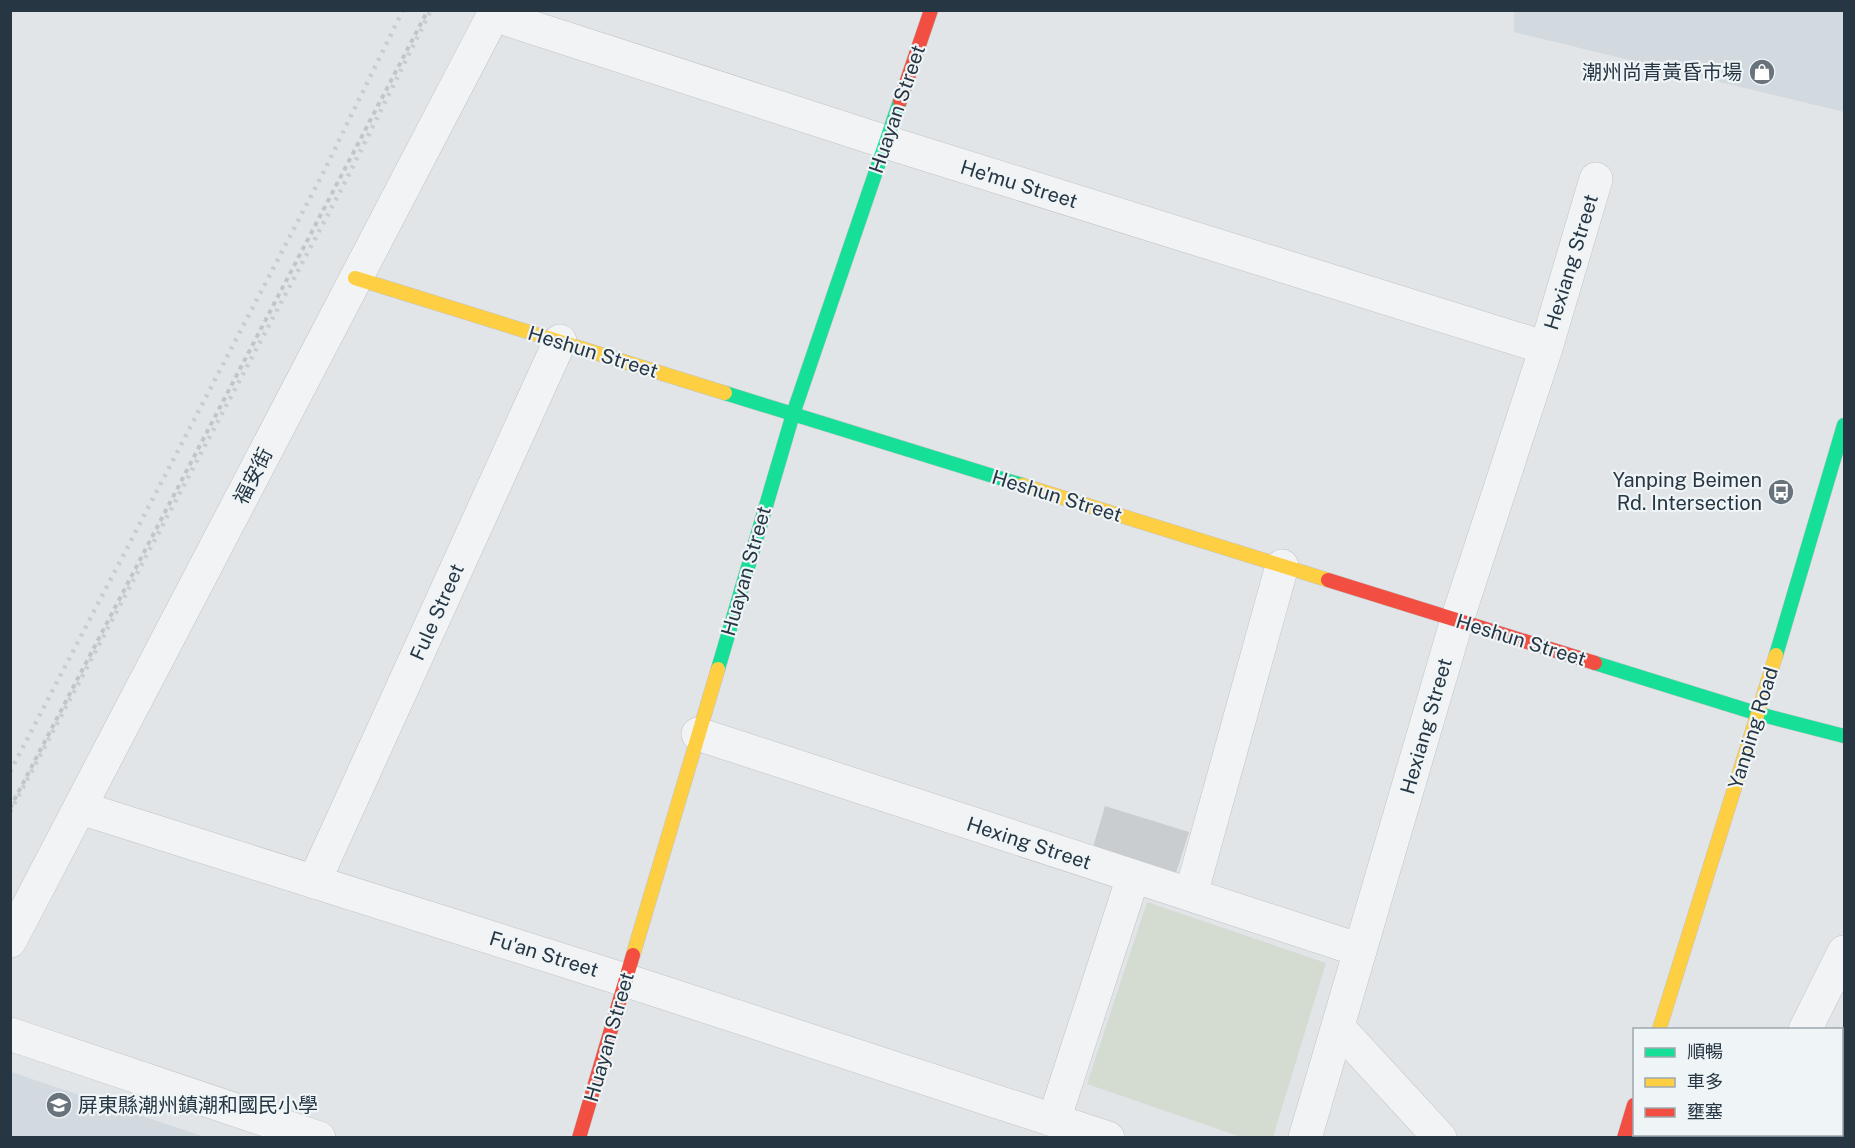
<svg xmlns="http://www.w3.org/2000/svg" width="1855" height="1148" font-family="'Public Sans','Noto Sans TC',sans-serif">
  <style>
    .built { fill: #d2d9df }
    .green { fill: #d4dcd2 }
    .building { fill: #cacdd0 }
    .lines { fill: none; stroke-linecap: round; stroke-linejoin: round }
    .street-casing { stroke: #c0c3c5; stroke-width: 34 }
    .fast-casing { stroke: #c0c3c5; stroke-width: 15 }
    .slow-casing { stroke: #c0c3c5; stroke-width: 15 }
    .jam-casing { stroke: #c0c3c5; stroke-width: 15 }
    .path { stroke: #c0c5c8; stroke-width: 4; stroke-dasharray: 4.5 4.5; stroke-linecap: butt }
    .street { stroke: #f2f3f4; stroke-width: 33 }
    .fast { stroke: #16e098; stroke-width: 14 }
    .slow { stroke: #ffcf43; stroke-width: 14 }
    .jam { stroke: #f24e42; stroke-width: 14 }
    .rail { stroke: #cacdd0; stroke-width: 4.5; stroke-dasharray: 3 6; stroke-linecap: butt }
    .labels { text-anchor: middle; dominant-baseline: central; stroke-width: 4.5; stroke-linejoin: round; paint-order: stroke }
    .poi-label { font-size: 20px; fill: #263643; stroke: #eff4f7; text-anchor: end }
    .street-label { font-size: 20px; fill: #263643; stroke: #eff4f7 }
  </style>
  <rect width="100%" height="100%" fill="#e2e5e7"/>
  <g class="built">
    <polygon points="1514,11 1844,11 1844,112 1514,32"/>
    <polygon points="10,1072 11,1072 205,1137 11,1137"/>
  </g>
  <polygon class="green" points="1147,902 1326,963 1273,1137 1241,1137 1087,1084"/>
  <polygon class="building" points="1105,806 1189,832 1176,873 1093,847"/>
  <g class="lines">
    <g class="street-casing">
      <g id="street">
        <polyline points="494,15 886,142 1546,348"/>
        <polyline points="698,734 1360,950"/>
        <polyline points="81,808 625,980 1108,1138"/>
        <polyline points="314,882 560,341"/>
        <polyline points="1191,894 1282,566"/>
        <polyline points="10,941 496,10"/>
        <polyline points="1338,1027 1440,1138"/>
        <polyline points="1805,1030 1844,952"/>
        <polyline points="10,1034 319,1138"/>
        <polyline points="1054,1120 1133,877"/>
        <polyline points="1305,1138 1457,620 1546,348 1596,179"/>
        <polyline points="1751,1138 1752,1134"/>
      </g>
    </g>
    <g class="fast-casing">
      <g id="fast">
        <polyline points="725,393 1022,485"/>
        <polyline points="1776,655 1844,425"/>
        <polyline points="1595,663 1759,714 1844,736"/>
        <polyline points="718,669 793,414 900,101"/>
      </g>
    </g>
    <g class="slow-casing">
      <g id="slow">
        <polyline points="355,278 725,393"/>
        <polyline points="1022,485 1328,580"/>
        <polyline points="633,955 718,669"/>
        <polyline points="1659,1030 1776,655"/>
      </g>
    </g>
    <g class="jam-casing">
      <g id="jam">
        <polyline points="900,101 931,10"/>
        <polyline points="1328,580 1595,663"/>
        <polyline points="579,1138 633,955"/>
        <polyline points="1624,1138 1634,1105"/>
      </g>
    </g>
    <polyline class="path" points="10,808 428,10"/>
    <use href="#street" class="street"/>
    <use href="#fast" class="fast"/>
    <use href="#slow" class="slow"/>
    <use href="#jam" class="jam"/>
    <g class="rail">
      <polyline points="10,772 322,175 403,10"/>
      <polyline points="10,812 341,190 431,10"/>
    </g>
  </g>
  <defs>
    <g id="shop-disc" transform="scale(1.35)"><circle r="9.5" fill="#68737c" stroke="#eff4f7"/><path d="M-5-2.5h2.3a2.7 3.5 0 0 1 5.4 0H5L5.5 6h-11ZM-1.5-2.5h3a1.5 2.3 0 0 0-3 0Z" fill="#fff"/></g>
    <g id="bus-disc" transform="scale(1.35)"><circle r="9.5" fill="#68737c" stroke="#eff4f7"/><path d="M-5-6H5V4H4V6H2V4H-2V6H-4V4H-5ZM-3.5-4V0h7V-4ZM-3.5 1.2v1.5H-2V1.2ZM2 1.2v1.5H3.5V1.2Z" fill="#fff"/></g>
    <g id="school-disc" transform="scale(1.35)"><circle r="9.5" fill="#68737c" stroke="#eff4f7"/><path d="M0-5L7-2L0 1L-7-2ZM-4 1L0 2.5L4 1V4Q0 6-4 4Z" fill="#fff"/></g>
  </defs>
  <g fill-rule="evenodd">
    <use href="#shop-disc" x="1762" y="72"/>
    <use href="#bus-disc" x="1781" y="492"/>
    <use href="#school-disc" x="59" y="1105"/>
  </g>
  <g class="labels">
    <g class="poi-label">
      <text x="1742" y="72">潮州尚青黃昏市場</text>
      <text x="1762" y="480">Yanping Beimen<tspan x="1762" dy="23">Rd. Intersection</tspan></text>
      <text x="78" y="1105" text-anchor="start">屏東縣潮州鎮潮和國民小學</text>
    </g>
    <g class="street-label">
      <text transform="translate(897 109) rotate(-71)">Huayan Street</text>
      <text transform="translate(1019 184) rotate(17)">He'mu Street</text>
      <text transform="translate(1571 262) rotate(-73)">Hexiang Street</text>
      <text transform="translate(593 352) rotate(17)">Heshun Street</text>
      <text transform="translate(253 476) rotate(-63)">福安街</text>
      <text transform="translate(1057 496) rotate(17)">Heshun Street</text>
      <text transform="translate(746 571) rotate(-74)">Huayan Street</text>
      <text transform="translate(437 612) rotate(-66)">Fule Street</text>
      <text transform="translate(1521 640) rotate(17)">Heshun Street</text>
      <text transform="translate(1426 726) rotate(-74)">Hexiang Street</text>
      <text transform="translate(1753 728) rotate(-73)">Yanping Road</text>
      <text transform="translate(1029 843) rotate(18)">Hexing Street</text>
      <text transform="translate(544 954) rotate(17)">Fu'an Street</text>
      <text transform="translate(609 1037) rotate(-74)">Huayan Street</text>
    </g>
  </g>
  <rect width="1855" height="1148" fill="none" stroke="#263643" stroke-width="24"/>
  <rect x="1633" y="1028" width="210" height="108" fill="#eff4f7" stroke="#9fa8af" stroke-width="1.5"/>
  <rect x="1645" y="1048" width="30" height="9" fill="#16e098" stroke="#9fa8af" stroke-width="1.5"/>
  <text x="1687" y="1058" font-size="18" fill="#263643">順暢</text>
  <rect x="1645" y="1078" width="30" height="9" fill="#ffcf43" stroke="#9fa8af" stroke-width="1.5"/>
  <text x="1687" y="1088" font-size="18" fill="#263643">車多</text>
  <rect x="1645" y="1108" width="30" height="9" fill="#f24e42" stroke="#9fa8af" stroke-width="1.5"/>
  <text x="1687" y="1118" font-size="18" fill="#263643">壅塞</text>
</svg>
